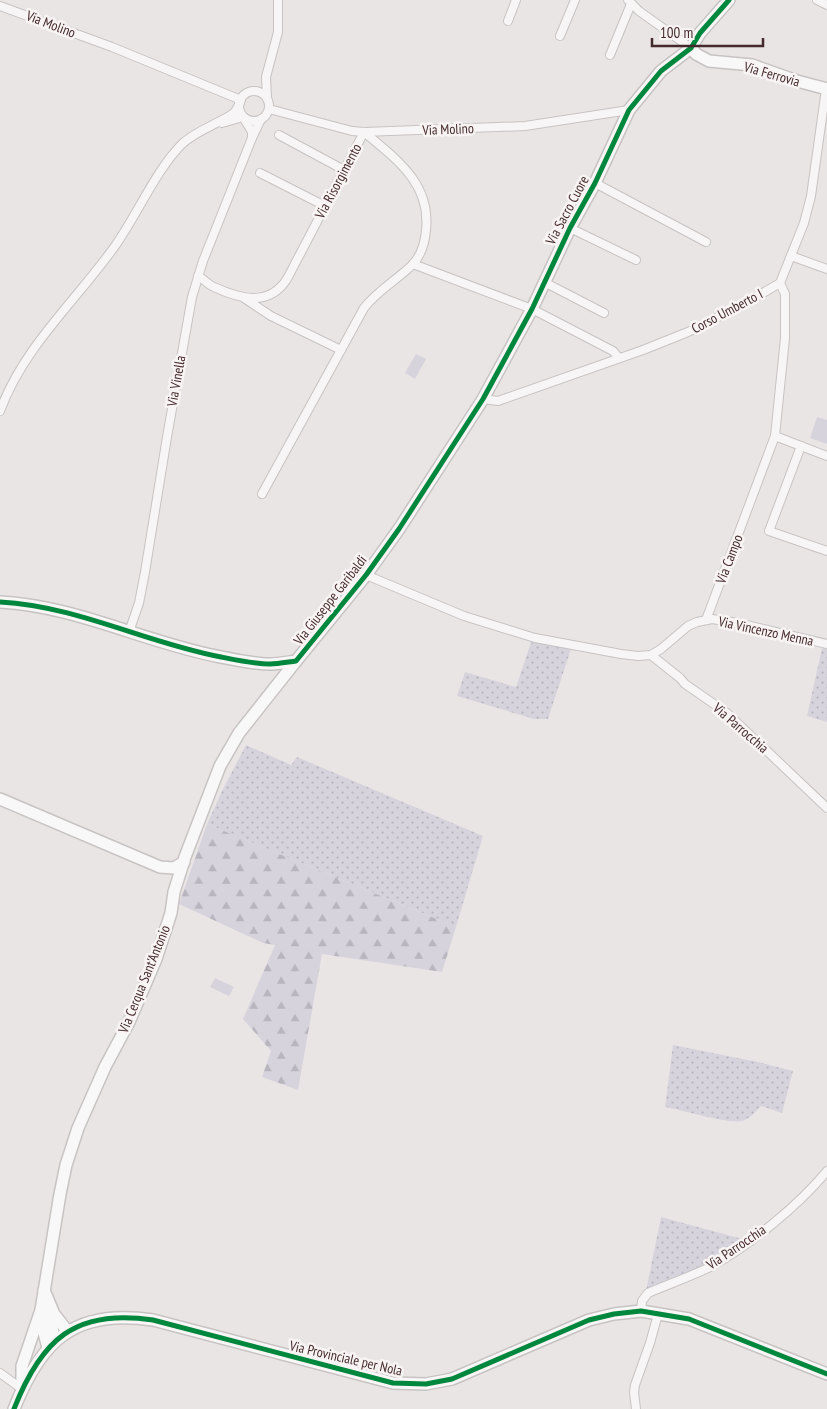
<svg xmlns="http://www.w3.org/2000/svg" width="827" height="1409" font-family="'PT Sans Narrow',sans-serif">
  <style>
    .grass { fill: url(#grass-dots) }
    .forest { fill: url(#forest-firs) }
    .garden { fill: #d6d3dd }
    .lines { fill: none; stroke-linecap: round; stroke-linejoin: round }
    .street-casing { stroke: #c8c3c3; stroke-width: 10 }
    .secondary-casing { stroke: #c8c3c3; stroke-width: 14 }
    .street { stroke: #f7f5f5; stroke-width: 8 }
    .secondary { stroke: #f8f8f8; stroke-width: 11 }
    .cycleway-casing { stroke: #f9f4f4; stroke-width: 8 }
    .cycleway { stroke: #00873e; stroke-width: 5 }
    .labels { text-anchor: middle; dominant-baseline: central; stroke-width: 5; stroke-linejoin: round; paint-order: stroke }
    .street-label { font-size: 14px; fill: #452a2c; stroke: #f9f4f4 }
  </style>
  <defs>
    <pattern id="grass-dots" width="8" height="8" patternUnits="userSpaceOnUse" patternTransform="scale(1.25)"><rect width="8" height="8" fill="#d6d3dd"/><path d="M2 2h.1M6 6h.1" fill="none" stroke="#b9b5be" stroke-width="1.8" stroke-linecap="round"/></pattern>
    <pattern id="forest-firs" width="22" height="20" patternUnits="userSpaceOnUse" patternTransform="scale(1.25)"><rect width="22" height="20" fill="#d6d3dd"/><path d="M5 1l3.5 6h-7zM16 11l3.5 6h-7z" fill="#b9b5be"/></pattern>
  </defs>
  <rect width="100%" height="100%" fill="#eae5e5"/>
  <g class="grass">
    <polygon points="531,642 571,649 548,719 534,719 457,696 465,672 516,687"/>
    <polygon points="822,648 827,649 827,722 807,716"/>
    <polygon points="246,745 291,765 297,757 483,836 456,927 207,824 222,791"/>
    <path d="M673,1045L758,1062L793,1071L782,1113L761,1106C756,1111 750,1119 742,1121C726,1124 683,1110 665,1107Z"/>
    <polygon points="661,1217 746,1240 709,1264 646,1291"/>
  </g>
  <polygon class="forest" points="207,824 456,927 442,972 322,954 298,1090 262,1077 271,1051 243,1019 275,945 263,943 179,904"/>
  <g class="garden">
    <polygon points="416,354 426,359 415,379 405,373"/>
    <polygon points="817,417 827,420 827,444 810,438"/>
    <polygon points="215,978 234,987 229,996 210,987"/>
  </g>
  <g class="lines">
    <g class="street-casing">
      <g id="street">
        <polyline points="628,0 639,11 691,48"/>
        <polyline points="817,0 827,5"/>
        <polyline points="0,6 112,47 241,100"/>
        <polyline points="508,21 516,0"/>
        <polyline points="560,36 575,0"/>
        <polyline points="610,55 631,4"/>
        <circle cx="254" cy="106" r="15"/>
        <polyline points="267,98 266,77 278,32 278,0"/>
        <polyline points="269,109 352,131 364,132 525,126 629,110"/>
        <polyline points="222,123 243,117 252,132 252,138"/>
        <polyline points="279,135 344,170"/>
        <polyline points="260,173 325,206"/>
        <polyline points="595,183 706,242"/>
        <polyline points="570,228 636,260"/>
        <polyline points="791,256 827,269"/>
        <polyline points="413,264 532,309 613,351 619,358"/>
        <path d="M198,276C204,279 208,285 214,287C240,299 269,307 287,279L364,132"/>
        <polyline points="544,282 604,313"/>
        <polyline points="244,298 271,316 341,350"/>
        <polyline points="483,399 498,401 643,350 688,332 744,304 780,283 804,223 811,196 826,89"/>
        <path d="M0,411C24,346 76,301 115,246C137,215 156,170 182,144C196,131 215,125 231,115L235,112L240,103"/>
        <polyline points="775,436 827,456"/>
        <polyline points="801,446 769,531 827,551"/>
        <path d="M262,494L364,308C378,290 397,280 412,265C421,256 425,242 426,230C431,183 396,159 364,132"/>
        <polyline points="366,575 464,616 535,638 621,654 638,656 651,655 661,649 688,626 697,622 712,619 738,623 827,644"/>
        <polyline points="706,620 775,436 785,338 785,294 780,283"/>
        <polyline points="129,632 139,603 145,572 167,437 192,297 203,261 252,138 261,119"/>
        <polyline points="651,655 680,678 685,684 727,713 827,808"/>
        <path d="M641,1311L642,1301L648,1293C669,1284 692,1276 712,1266C751,1244 798,1206 827,1171"/>
        <polyline points="0,1373 22,1389"/>
        <polyline points="636,1409 634,1392 635,1385 650,1343 658,1314"/>
      </g>
    </g>
    <g class="secondary-casing">
      <g id="secondary">
        <polyline points="691,48 696,54 709,61 752,65 797,81 827,89"/>
        <path d="M0,602C77,606 146,643 221,657C236,660 254,664 270,664C278,664 288,662 296,661L366,575L399,529L483,399L532,309L570,228L595,183L629,110L661,71L691,48L700,33L729,0"/>
        <polyline points="0,799 160,867 174,868 184,862"/>
        <polyline points="44,1290 54,1314 68,1332"/>
        <polyline points="49,1308 53,1333 56,1340"/>
        <polyline points="41,1314 42,1325 48,1348"/>
        <polyline points="22,1385 22,1366 41,1310 60,1194 66,1165 78,1128 105,1067 129,1022 156,959 171,913 174,892 185,857 220,766 239,733 296,661"/>
        <path d="M14,1409C41,1340 75,1308 153,1320L393,1383L426,1384L452,1379L589,1320L614,1314L641,1311L689,1319L827,1374"/>
      </g>
    </g>
    <use href="#street" class="street"/>
    <use href="#secondary" class="secondary"/>
    <g class="cycleway-casing">
      <g id="cycleway">
        <path d="M0,602C77,606 146,643 221,657C236,660 254,664 270,664C278,664 288,662 296,661L366,575L399,529L483,399L532,309L570,228L595,183L629,110L661,71L691,48L700,33L729,0"/>
        <path d="M14,1409C41,1340 75,1308 153,1320L393,1383L426,1384L452,1379L589,1320L614,1314L641,1311L689,1319L827,1374"/>
      </g>
    </g>
    <use href="#cycleway" class="cycleway"/>
  </g>
  <g class="labels">
    <g class="street-label">
      <text transform="translate(51 24) rotate(21)">Via Molino</text>
      <text transform="translate(772 74) rotate(16)">Via Ferrovia</text>
      <text transform="translate(448 129) rotate(-2)">Via Molino</text>
      <text transform="translate(338 181) rotate(-62)">Via Risorgimento</text>
      <text transform="translate(567 210) rotate(-62)">Via Sacro Cuore</text>
      <text transform="translate(727 311) rotate(-28)">Corso Umberto I</text>
      <text transform="translate(176 381) rotate(-80)">Via Vinella</text>
      <text transform="translate(729 559) rotate(-69)">Via Campo</text>
      <text transform="translate(330 600) rotate(-52)">Via Giuseppe Garibaldi</text>
      <text transform="translate(766 631) rotate(12)">Via Vincenzo Menna</text>
      <text transform="translate(741 728) rotate(41)">Via Parrocchia</text>
      <text transform="translate(144 979) rotate(-68)">Via Cerqua Sant'Antonio</text>
      <text transform="translate(736 1247) rotate(-34)">Via Parrocchia</text>
      <text transform="translate(346 1358) rotate(13)">Via Provinciale per Nola</text>
    </g>
  </g>
  <path d="M652 38v8h111v-8" fill="none" stroke="#452a2c" stroke-width="2.5"/>
  <text x="660" y="38" font-size="15" fill="#452a2c" stroke="#f9f4f4" stroke-width="4" paint-order="stroke">100 m</text>
</svg>
